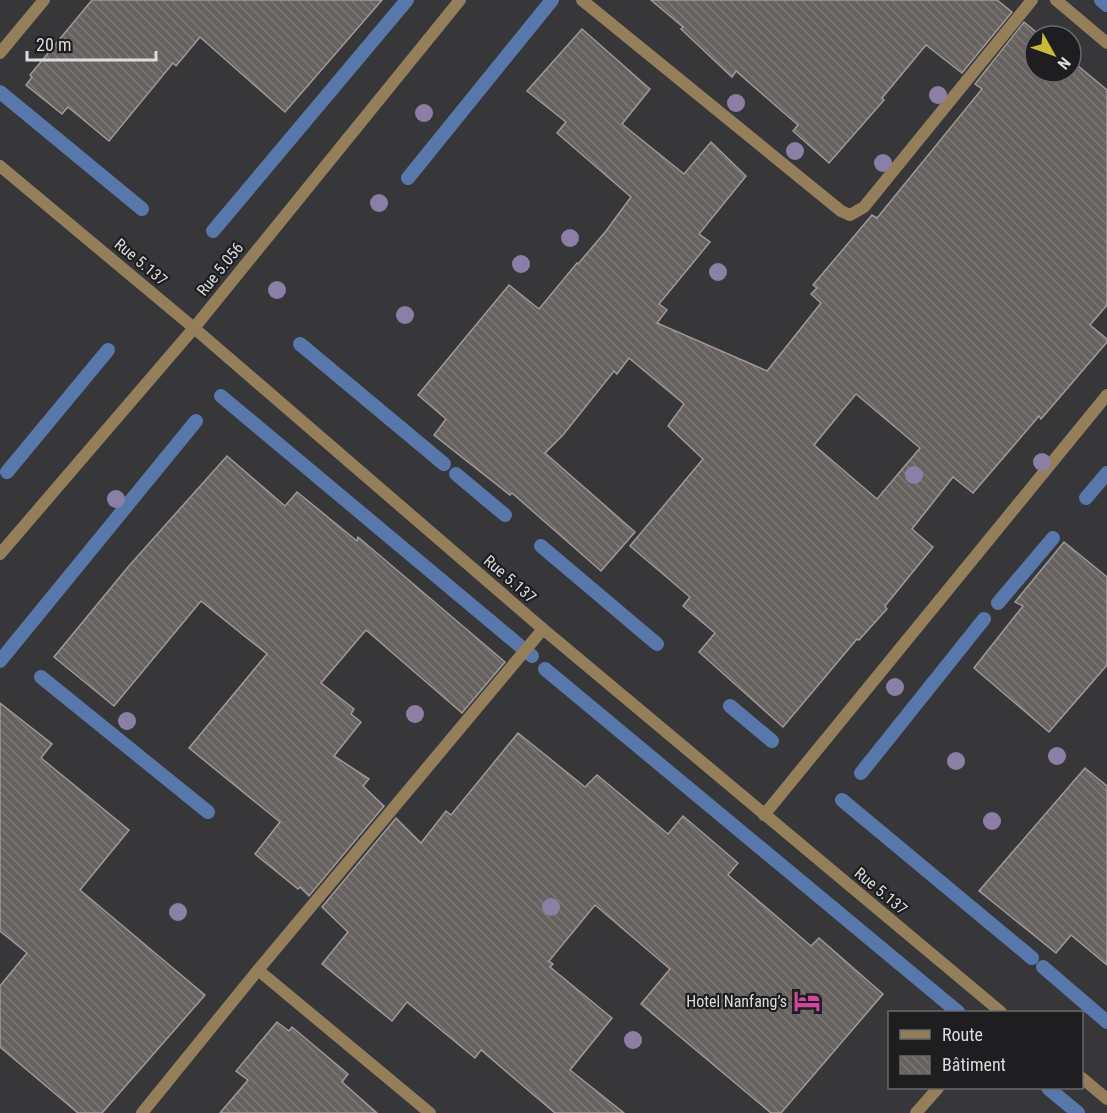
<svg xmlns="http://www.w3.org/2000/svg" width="1107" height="1113" font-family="'Roboto Condensed',sans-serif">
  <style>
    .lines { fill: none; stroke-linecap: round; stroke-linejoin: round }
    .stream { stroke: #5878ab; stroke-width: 14 }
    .building { fill: url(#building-back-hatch); stroke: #9f9a99; stroke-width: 1.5; fill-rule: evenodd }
    .minor { stroke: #957e5a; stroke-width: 12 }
    .tree { fill: #8c7fa5 }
    .labels { text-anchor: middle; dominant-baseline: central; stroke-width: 4.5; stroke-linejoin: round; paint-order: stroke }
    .street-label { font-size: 16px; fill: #dcdbde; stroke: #1e1d1f }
    .poi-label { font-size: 16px; fill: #dcdbde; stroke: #1e1d1f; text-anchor: end }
  </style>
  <defs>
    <pattern id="building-back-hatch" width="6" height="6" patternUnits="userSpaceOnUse" patternTransform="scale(1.5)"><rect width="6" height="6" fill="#676260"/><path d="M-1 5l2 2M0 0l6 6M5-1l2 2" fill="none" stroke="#7c7876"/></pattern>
  </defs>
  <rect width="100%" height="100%" fill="#373639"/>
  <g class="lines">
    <g class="stream">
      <polyline points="1101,0 1107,5"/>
      <polyline points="0,92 142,209"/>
      <polyline points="408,178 552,0"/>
      <polyline points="213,231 407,0"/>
      <polyline points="300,344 444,464"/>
      <polyline points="221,396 532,656"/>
      <polyline points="7,472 108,350"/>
      <polyline points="456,474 505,515"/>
      <polyline points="1086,498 1107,473"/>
      <polyline points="541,546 657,644"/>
      <polyline points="998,603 1053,538"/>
      <polyline points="0,661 196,421"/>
      <polyline points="545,669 958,1012"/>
      <polyline points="41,677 208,812"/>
      <polyline points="730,706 772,741"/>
      <polyline points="861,773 984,619"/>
      <polyline points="842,800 1032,958"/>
      <polyline points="1043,967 1107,1022"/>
      <polyline points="1048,1088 1078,1113"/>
    </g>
  </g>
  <g class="building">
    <polygon points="92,0 382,0 285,112 200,37 176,66 173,63 109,141 68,107 62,114 26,85 32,77 30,75"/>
    <polygon points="651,0 997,0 1012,12 962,73 926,45 882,98 884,100 829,163 793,131 798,125 736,71 732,77 681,29 683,27"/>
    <path d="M1024,22L1041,36H1035V72H1071V60L1107,90V305L1090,325L1107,339V342L1041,419L1039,416L973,493L953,477L912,529L933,547L885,606L887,609L859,640L857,639L783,727L699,652L715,633L683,606L690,597L630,546L703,459L668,426L684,404L629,358L617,374L614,371L563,435L545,453L635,532L601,571L512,493L510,495L434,435L446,419L418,395L509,285L539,309L577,263L578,264L606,231L631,197L557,133L566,122L527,91L582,29L650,89L622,124L684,174L711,142L746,176L699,234L710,242L659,304L667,310L657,323L767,371L821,303L811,294L817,288L813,285L872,215L877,218L982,89L975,84ZM856,394L920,448L877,499L814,445Z"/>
    <polygon points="227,456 285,506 297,492 357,541 358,537 505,662 462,713 366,630 321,683 354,709 351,714 361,722 334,756 369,779 363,786 384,806 309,896 300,887 298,889 255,854 280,822 189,748 267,654 201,601 114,706 54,657 128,567"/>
    <polygon points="1064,542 1107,577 1107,665 1049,732 974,668 1023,606 1015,602"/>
    <polygon points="0,703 52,744 41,758 129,830 80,890 205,995 102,1113 78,1113 0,1047 0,986 27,953 0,931"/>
    <polygon points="518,733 585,787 597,775 668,834 683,816 738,863 728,875 811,946 819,938 883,994 781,1113 771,1113 641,1004 670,969 595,905 549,961 553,964 550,967 612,1018 570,1070 624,1113 555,1113 481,1050 475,1058 407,1002 392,1021 322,964 348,932 322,907 396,818 421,843 446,811 451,815"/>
    <polygon points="1085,768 1107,786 1107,965 1071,935 1056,953 979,891"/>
    <polygon points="277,1022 289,1031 292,1027 348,1074 342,1082 377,1113 220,1113 248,1080 236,1071"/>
  </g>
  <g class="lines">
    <g class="minor">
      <polyline points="582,0 841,211 850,215 864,207 1032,0"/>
      <polyline points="1056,0 1107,43"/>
      <polyline points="0,53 44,0"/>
      <polyline points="0,166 194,328 543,629 1001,1012"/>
      <polyline points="0,554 194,328 460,0"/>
      <polyline points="764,815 1107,395"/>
      <polyline points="258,970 430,1113"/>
      <polyline points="1082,1078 1107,1099"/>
      <polyline points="142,1113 258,970 543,629"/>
      <polyline points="916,1113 938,1088"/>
    </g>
  </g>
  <g class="tree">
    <circle cx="938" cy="95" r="9"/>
    <circle cx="736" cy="103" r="9"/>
    <circle cx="424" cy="113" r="9"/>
    <circle cx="795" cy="151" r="9"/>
    <circle cx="883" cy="163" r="9"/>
    <circle cx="379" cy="203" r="9"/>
    <circle cx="570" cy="238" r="9"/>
    <circle cx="521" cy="264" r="9"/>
    <circle cx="718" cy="272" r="9"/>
    <circle cx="277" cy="290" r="9"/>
    <circle cx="405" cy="315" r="9"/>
    <circle cx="1042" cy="462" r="9"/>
    <circle cx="914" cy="475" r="9"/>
    <circle cx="116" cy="499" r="9"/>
    <circle cx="895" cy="687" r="9"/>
    <circle cx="415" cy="714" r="9"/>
    <circle cx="127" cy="721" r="9"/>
    <circle cx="1057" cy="756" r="9"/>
    <circle cx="956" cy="761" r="9"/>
    <circle cx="992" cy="821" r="9"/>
    <circle cx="551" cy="907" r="9"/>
    <circle cx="178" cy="912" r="9"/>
    <circle cx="633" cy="1040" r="9"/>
  </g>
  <defs>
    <g id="hotel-bare" transform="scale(2.07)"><path d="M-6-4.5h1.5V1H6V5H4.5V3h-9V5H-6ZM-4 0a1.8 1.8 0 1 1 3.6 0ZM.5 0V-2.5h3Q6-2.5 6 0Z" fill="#d1479c" stroke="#1e1d1f" stroke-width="2.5" paint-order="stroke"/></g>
  </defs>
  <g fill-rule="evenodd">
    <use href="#hotel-bare" x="807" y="1001"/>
  </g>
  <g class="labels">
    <g class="street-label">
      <text transform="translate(141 262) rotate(40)">Rue 5.137</text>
      <text transform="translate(220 269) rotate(-51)">Rue 5.056</text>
      <text transform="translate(510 579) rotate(41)">Rue 5.137</text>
      <text transform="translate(881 891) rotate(40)">Rue 5.137</text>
    </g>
    <g class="poi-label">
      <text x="787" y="1001">Hotel Nanfang’s</text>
    </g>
  </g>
  <rect x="888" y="1011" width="195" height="78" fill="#1e1d1f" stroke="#6a696b" stroke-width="1.5"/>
  <rect x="900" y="1030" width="30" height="9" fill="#957e5a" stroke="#6a696b" stroke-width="1.5"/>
  <text x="942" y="1041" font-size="18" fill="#dcdbde">Route</text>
  <rect x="900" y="1056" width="30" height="18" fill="url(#building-back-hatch)" stroke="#6a696b" stroke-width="1.5"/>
  <text x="942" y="1071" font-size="18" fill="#dcdbde">Bâtiment</text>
  <g transform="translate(1053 54) rotate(130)"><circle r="28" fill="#1e1d1f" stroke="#6a696b" stroke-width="1.5"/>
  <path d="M0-4.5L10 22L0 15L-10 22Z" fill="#c8bb3b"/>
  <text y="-9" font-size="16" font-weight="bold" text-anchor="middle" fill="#dcdbde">N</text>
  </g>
  <path d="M27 51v9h129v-9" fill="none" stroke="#dcdbde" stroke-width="3"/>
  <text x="36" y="51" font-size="18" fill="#dcdbde" stroke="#1e1d1f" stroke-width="4.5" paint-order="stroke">20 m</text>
</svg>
